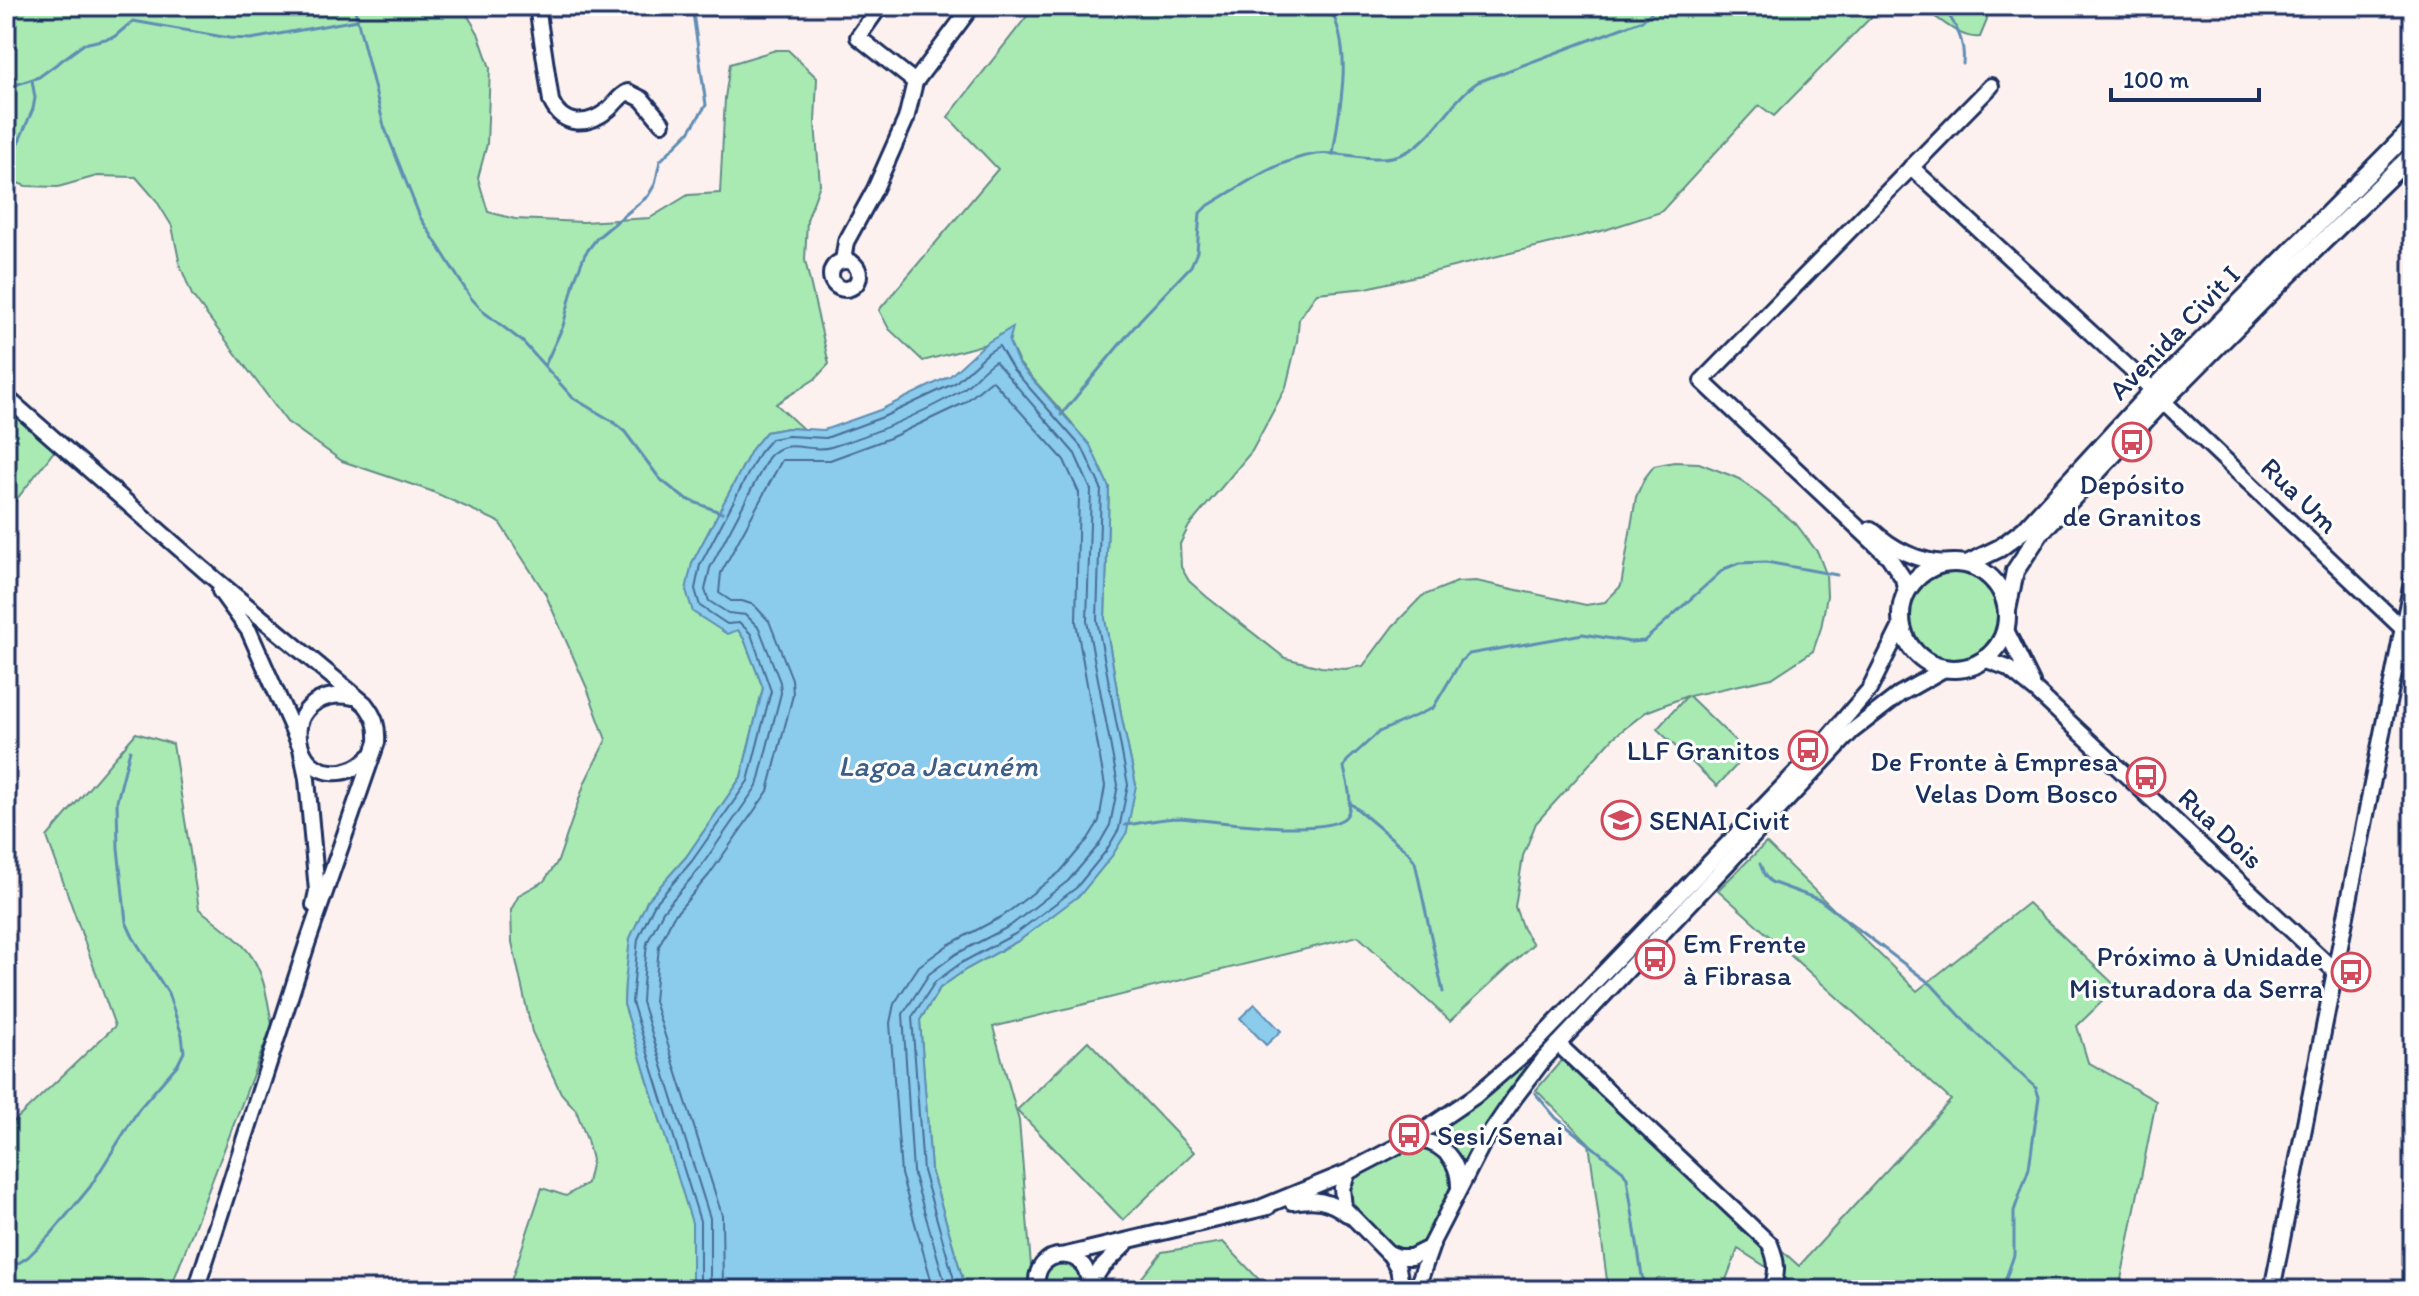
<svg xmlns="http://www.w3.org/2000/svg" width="2419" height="1296" font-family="Itim,sans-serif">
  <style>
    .green { fill: #a9eab3; stroke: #628c88; stroke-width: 2 }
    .water { fill: #8bcbec; stroke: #5e8db3; stroke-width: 2 }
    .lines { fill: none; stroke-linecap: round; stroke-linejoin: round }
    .shore { stroke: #486d97; stroke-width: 2 }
    .stream { stroke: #5e8db3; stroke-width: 3 }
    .minor-casing { stroke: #1b2f5e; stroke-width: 20 }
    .major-casing { stroke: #1b2f5e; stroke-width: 22 }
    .minor { stroke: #fff; stroke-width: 14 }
    .major { stroke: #fff; stroke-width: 16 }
    .labels { text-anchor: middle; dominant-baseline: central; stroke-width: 6; stroke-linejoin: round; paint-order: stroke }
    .street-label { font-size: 28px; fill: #1b2f5e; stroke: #fff }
    .poi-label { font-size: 28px; fill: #1b2f5e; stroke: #fff; text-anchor: end }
    .water-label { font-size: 30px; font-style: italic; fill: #3d5e89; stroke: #fff }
  </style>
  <rect width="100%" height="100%" fill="#fdf1ef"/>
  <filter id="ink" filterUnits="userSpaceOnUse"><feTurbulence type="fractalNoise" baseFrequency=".0125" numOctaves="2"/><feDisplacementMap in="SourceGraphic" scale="16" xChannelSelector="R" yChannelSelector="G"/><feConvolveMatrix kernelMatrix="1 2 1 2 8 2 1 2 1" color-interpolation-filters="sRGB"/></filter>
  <g filter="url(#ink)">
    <g class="green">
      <polygon points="6,6 462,6 478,33 490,68 487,144 478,178 488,212 515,219 583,222 650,218 688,195 720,193 725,98 730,64 776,50 788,50 817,78 815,123 820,184 807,220 805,260 829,364 815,379 776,404 803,429 787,428 766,432 752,449 692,563 744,639 763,688 741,777 686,857 647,901 625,982 624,1004 693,1223 692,1290 508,1290 542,1188 566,1196 587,1183 592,1160 587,1140 576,1110 561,1093 532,1032 512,942 511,910 519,895 544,881 558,861 585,782 606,740 587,688 545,593 499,522 431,491 342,461 287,422 192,295 180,265 172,226 156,200 136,177 97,176 58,187 26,186 6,179"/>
      <polygon points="1035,6 1882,6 1774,116 1759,105 1661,212 1605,230 1367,288 1317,293 1299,319 1297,341 1286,387 1252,451 1189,526 1180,544 1181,567 1189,581 1207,597 1285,658 1321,667 1345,669 1363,666 1393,626 1422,596 1457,582 1476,581 1586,605 1605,602 1621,586 1636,497 1644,479 1654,466 1674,462 1699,463 1740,479 1796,524 1818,553 1826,574 1827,596 1821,628 1813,651 1772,678 1689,696 1748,753 1717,786 1657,729 1687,696 1646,712 1614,737 1536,823 1523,856 1515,907 1523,929 1533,944 1450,1021 1358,936 993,1027 1019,1121 1033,1290 966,1290 931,1170 920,1020 940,988 965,970 1020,940 1055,913 1136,785 1122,719 1105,619 1109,487 1072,423 1019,363 1009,342 1012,328 986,344 923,361 889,329 879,310 998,169 948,117"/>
      <path d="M1916,6H1986L1987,20L1980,37C1957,40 1938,14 1916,6Z"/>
      <polygon points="6,409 55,450 6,513"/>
      <circle cx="1954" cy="616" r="44"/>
      <path d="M136,733L173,744L199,909C254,951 261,956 272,1025L170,1290H6V1270L9,1262L6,1259V1129L115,1026L47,837Z"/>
      <polygon points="1766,843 1917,991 2028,903 2117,987 2077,1026 2088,1062 2156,1101 2119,1290 1808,1290 1793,1284 1738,1249 1722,1290 1608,1288 1589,1143 1536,1090 1567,1054 1799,1266 1951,1100 1718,890"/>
      <polygon points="1650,933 1652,936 1465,1164 1462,1164 1450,1147 1434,1136 1434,1131"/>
      <polygon points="1088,1041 1194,1152 1123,1220 1017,1110"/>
      <polygon points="1423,1147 1445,1159 1451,1184 1430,1238 1416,1250 1404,1252 1393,1248 1351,1208 1348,1192 1352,1181 1360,1172 1410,1149"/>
      <polygon points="1223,1242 1269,1290 1132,1290 1162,1252"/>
      <polygon points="1055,1259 1079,1265 1084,1290 1042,1290 1040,1279"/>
    </g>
    <g class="water">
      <polygon points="1013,327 1009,342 1018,363 1090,445 1109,487 1105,619 1122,719 1136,785 1127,832 1112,856 1081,894 1020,940 965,970 940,988 920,1020 931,1170 966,1290 692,1290 692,1223 624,1004 625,982 630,938 647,901 686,857 741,777 763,688 744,639 738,630 727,634 693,612 686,590 692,563 752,449 766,432 787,428 824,430 880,410 950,376 985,344"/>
      <polygon points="1255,1004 1281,1031 1266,1045 1240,1018"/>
    </g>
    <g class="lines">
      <g class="shore">
        <polyline points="700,1290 700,1221 632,1002 638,939 654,905 692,861 748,781 771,691 751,634 740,623 727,624 700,606 695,589 700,565 759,453 771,439 788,436 826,438 883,417 955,383 989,352 999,346 1012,368 1083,449 1101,488 1097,620 1128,785 1119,829 1106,851 1076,888 1015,934 961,963 935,982 912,1017 923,1171 957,1290"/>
        <path d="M710,1290V1218L642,1002L643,984L647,943L663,911L700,868L757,786L781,693L780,682L759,628L746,615L728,613L709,601L705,590L710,568L768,458C787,435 807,454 831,447C874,434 918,415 957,393C972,385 981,369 995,361L1075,454L1091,490L1087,621L1118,785L1110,825L1098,846L1068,881L1010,926L956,954L929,974L903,1014L913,1172L947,1290"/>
        <polyline points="723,1290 722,1215 654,1001 659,946 673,917 709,875 768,791 793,695 792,679 769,621 754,605 742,601 731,601 719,593 721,573 782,460 830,460 890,438 964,403 992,380 1064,460 1079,493 1076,622 1105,786 1099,821 1088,839 1060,872 1003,916 948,945 919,966 894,1004 890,1023 901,1174 934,1290"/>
      </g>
      <g class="stream">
        <polyline points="354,6 384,126 420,217 471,298 485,313 523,342 573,398 612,421 625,432 660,479 684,498 722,513"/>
        <path d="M1329,6C1354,53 1340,104 1333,154"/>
        <path d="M1943,6C1955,24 1966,41 1963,64"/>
        <polyline points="6,88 39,77 84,44 114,37 133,21 229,38 251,39 357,20"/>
        <polyline points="6,171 33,109 35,98 32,80"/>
        <polyline points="545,365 563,326 575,279 585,254 597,238 648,196 655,184 660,161 689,132 706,105 692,6"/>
        <path d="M1061,415L1140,320L1191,266L1197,252L1200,213L1206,207C1240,187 1276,160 1316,154C1343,150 1376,165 1402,154C1434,141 1449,101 1478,82L1643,20L1658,6"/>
        <polyline points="1349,802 1408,852 1415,862 1443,992"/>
        <path d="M1125,825C1143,823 1162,818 1180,818C1209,820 1333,839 1347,815C1354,803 1346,779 1344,767L1347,761L1379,732L1433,708L1461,661L1469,654L1583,634L1630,642L1644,641L1724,569L1739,563L1766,562L1837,575"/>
        <polyline points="1760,864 1765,876 1771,882 1820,900 1932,985 1975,1032 2036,1088 2039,1097 2029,1168 2014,1211 2014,1255 2002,1290"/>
        <polyline points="1535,1093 1556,1118 1623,1171 1627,1178 1642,1276 1648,1290"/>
        <polyline points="6,1271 28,1257 52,1233 90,1187 139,1109 178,1064 184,1052 182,1035 168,993 133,937 126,922 118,848 117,801 130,750"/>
      </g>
      <g class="minor-casing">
        <g id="minor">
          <path d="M537,6L551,101C563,128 589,126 609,109C616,103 619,96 628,92L642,99L662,123"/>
          <polyline points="880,6 858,37 915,82"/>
          <polyline points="1911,167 2153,390"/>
          <polyline points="843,261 846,242 875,189 906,119 915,82 972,6"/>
          <circle cx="845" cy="275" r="14"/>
          <path d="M6,397L204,570L365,704C375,717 378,726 377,742L308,941L196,1290"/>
          <polyline points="2163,401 2401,627"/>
          <path d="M1871,529C1893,550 1918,562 1948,563"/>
          <polyline points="220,591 249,631 301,748 307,779 317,891 314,905"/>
          <polyline points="1906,593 1903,578 1889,557 1702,381 1991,86"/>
          <polyline points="2005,628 2032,683"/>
          <polyline points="1984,659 2008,668 2036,691 2334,970"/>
          <path d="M353,697C319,689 288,714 302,750C314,779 351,778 369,757"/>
          <path d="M1558,1044L1770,1244C1777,1261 1779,1274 1770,1290"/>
          <path d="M1408,1140C1438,1138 1459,1157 1459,1187"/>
          <polyline points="1348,1172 1342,1188 1344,1208 1388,1253 1399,1257 1411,1257 1429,1248 1481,1147 1515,1097 1544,1059 1852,731 1900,694 1946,668"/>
          <path d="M1292,1202C1314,1198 1329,1200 1347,1214"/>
          <polyline points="1260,1208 1348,1172 1413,1138 1475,1096 1532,1047 1814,754 1869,690 1902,624"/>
          <polyline points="1389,1253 1398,1268 1402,1290"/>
          <polyline points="1066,1255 1268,1207"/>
          <path d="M1038,1290C1028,1244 1097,1244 1087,1290"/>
          <polyline points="1087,1290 1101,1268 1125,1245"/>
          <polyline points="1416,1290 1432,1245"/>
          <polyline points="2272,1290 2413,577"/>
        </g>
      </g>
      <g class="major-casing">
        <g id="major">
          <circle cx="1954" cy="616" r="53"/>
          <polyline points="1967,564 2000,548 2025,529 2153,390 2413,128"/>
          <polyline points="2007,610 2015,571 2040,533 2163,401 2269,294 2413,154"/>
        </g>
      </g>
      <use href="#minor" class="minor"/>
      <use href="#major" class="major"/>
    </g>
  </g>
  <defs>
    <g id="bus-ring" transform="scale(2)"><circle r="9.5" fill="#fff" stroke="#d1495b" stroke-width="1.5"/><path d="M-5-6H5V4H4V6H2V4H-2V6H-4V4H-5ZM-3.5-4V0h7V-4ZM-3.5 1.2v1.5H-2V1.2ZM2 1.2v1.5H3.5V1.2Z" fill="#d1495b"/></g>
    <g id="university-ring" transform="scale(2)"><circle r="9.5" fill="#fff" stroke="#d1495b" stroke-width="1.5"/><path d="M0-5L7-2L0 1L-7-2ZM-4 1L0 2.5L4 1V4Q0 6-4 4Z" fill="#d1495b"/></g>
  </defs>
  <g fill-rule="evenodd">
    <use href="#bus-ring" x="2132" y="442"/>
    <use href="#bus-ring" x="1808" y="750"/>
    <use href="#bus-ring" x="2146" y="777"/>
    <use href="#university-ring" x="1621" y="820"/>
    <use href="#bus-ring" x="1655" y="959"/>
    <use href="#bus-ring" x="2351" y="972"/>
    <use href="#bus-ring" x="1409" y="1135"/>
  </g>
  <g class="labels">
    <g class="street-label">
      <text transform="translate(2174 332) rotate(-46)">Avenida Civit I</text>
      <text transform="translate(2300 495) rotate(44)">Rua Um</text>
      <text transform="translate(2221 828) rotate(43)">Rua Dois</text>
    </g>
    <g class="poi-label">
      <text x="2132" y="484" text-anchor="middle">Depósito<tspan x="2132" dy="32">de Granitos</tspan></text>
      <text x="1780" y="750">LLF Granitos</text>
      <text x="2118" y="761">De Fronte à Empresa<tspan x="2118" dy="32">Velas Dom Bosco</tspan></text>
      <text x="1649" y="820" text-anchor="start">SENAI Civit</text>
      <text x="1683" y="943" text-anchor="start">Em Frente<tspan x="1683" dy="32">à Fibrasa</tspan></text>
      <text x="2323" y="956">Próximo à Unidade<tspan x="2323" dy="32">Misturadora da Serra</tspan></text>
      <text x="1437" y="1135" text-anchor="start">Sesi/Senai</text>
    </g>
    <g class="water-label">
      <text x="938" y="765">Lagoa Jacuném</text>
    </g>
  </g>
  <rect width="2419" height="1296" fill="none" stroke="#fff" stroke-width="32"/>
  <rect x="16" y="16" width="2387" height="1264" fill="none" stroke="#1b2f5e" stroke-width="3" filter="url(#ink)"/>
  <path d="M2111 88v12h148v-12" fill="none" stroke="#1b2f5e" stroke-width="4"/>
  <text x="2123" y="88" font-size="24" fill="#1b2f5e" stroke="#ffffff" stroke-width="6" paint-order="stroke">100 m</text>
</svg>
